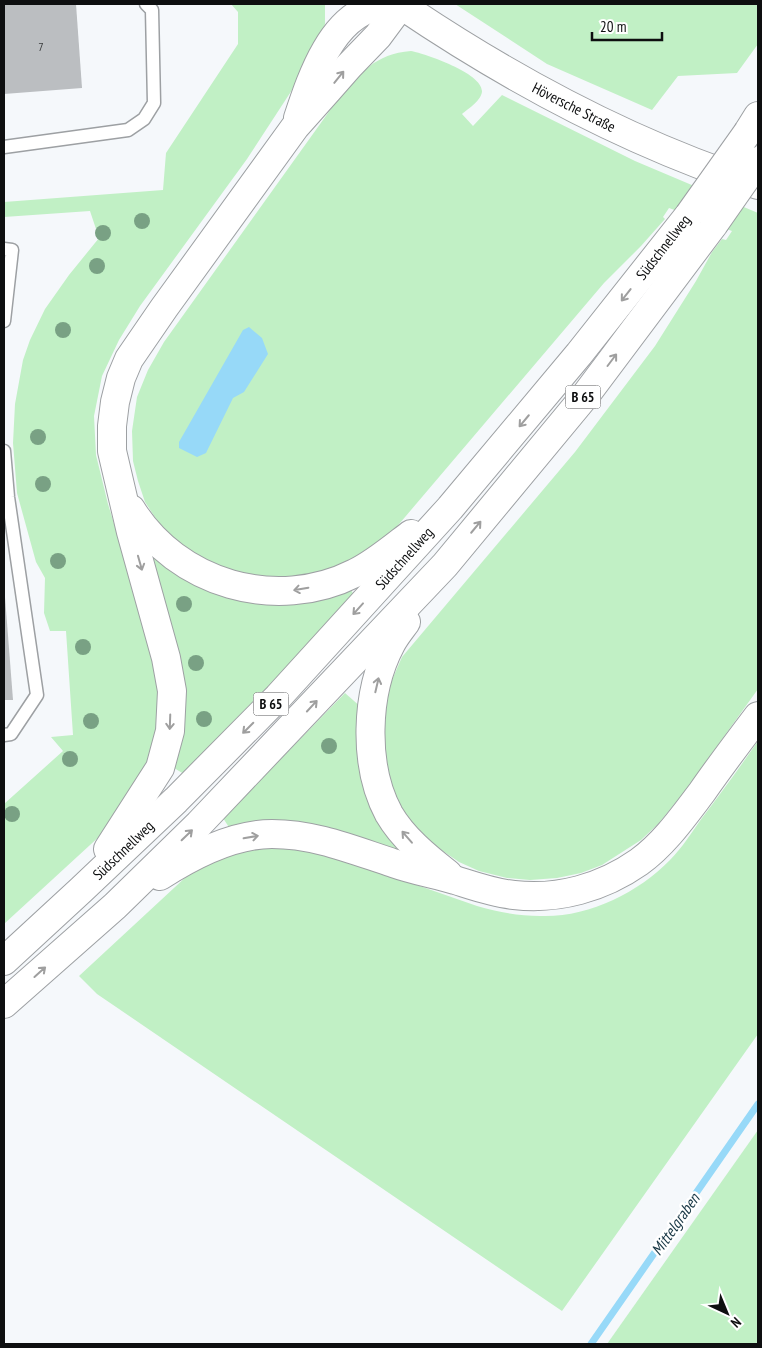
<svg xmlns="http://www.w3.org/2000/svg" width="762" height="1348" font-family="'PT Sans Narrow',sans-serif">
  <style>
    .green { fill: #c1f0c5 }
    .water { fill: #97d9f8 }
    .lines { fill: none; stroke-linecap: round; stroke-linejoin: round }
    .stream { stroke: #97d9f8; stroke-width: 7 }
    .building { fill: #bbbec1 }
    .service-casing { stroke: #9da0a3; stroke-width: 15 }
    .secondary-casing { stroke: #9da0a3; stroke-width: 30 }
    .trunk-casing { stroke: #9da0a3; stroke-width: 30 }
    .service { stroke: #fff; stroke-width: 12 }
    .secondary { stroke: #fff; stroke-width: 28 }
    .trunk { stroke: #fff; stroke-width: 28 }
    .trunk-bridge-casing { stroke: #9da0a3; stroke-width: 30; stroke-linecap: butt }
    .trunk-bridge { stroke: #fff; stroke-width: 28 }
    .tree { fill: #79a184 }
    .oneway { stroke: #9f9f9f }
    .labels { text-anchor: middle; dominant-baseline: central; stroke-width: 5; stroke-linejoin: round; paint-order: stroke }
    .number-label { font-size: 12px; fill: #393b3c }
    .shield { fill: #fff; stroke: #565758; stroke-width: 1 }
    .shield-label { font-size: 14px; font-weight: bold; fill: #0e0f10 }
    .street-label { font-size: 15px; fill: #0e0f10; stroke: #fff }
    .water-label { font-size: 16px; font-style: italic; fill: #173644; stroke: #fff }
  </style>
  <rect width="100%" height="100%" fill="#f5f8fb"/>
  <g class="green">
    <polygon points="231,4 325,4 325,24 316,46 292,90 247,159 140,306 119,340 102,376 94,416 96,455 108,504 155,658 160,698 158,729 151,765 102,834 4,924 4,804 63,751 51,737 73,735 66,631 50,631 44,613 45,578 36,562 17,493 13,443 15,404 23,360 30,340 45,309 69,275 99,238 90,211 4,217 4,202 163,190 166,153 238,44 238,12"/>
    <polygon points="455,4 758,4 758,44 737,73 678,76 652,110 547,64"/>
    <path d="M411,51C426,54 482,73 482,91C482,100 468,109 462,114L473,126L502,95L635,161L758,213V689L685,791L659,823L641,840L602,865L581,873L557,878L530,880L507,878L479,871L459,862L437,847L422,834L407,816L395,796L382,750L385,696L402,657L575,452L655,346L696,281L712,252L722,239L726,240L732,231L669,208L663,217L665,219L641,246L604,283L394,530L375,548L325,574L258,581L188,554L162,528L145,502L138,481L133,461L132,431L137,397L148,370L164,342L338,99C360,73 375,54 411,51Z"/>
    <polygon points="153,557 336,593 351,590 354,595 262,694 184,774 174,768 148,560"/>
    <polygon points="345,693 362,708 403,853 232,832 223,818"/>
    <path d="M758,741V1034L562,1311L97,994L79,976L188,875L207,863L226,855L265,846L291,847L328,854L477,906C497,912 519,916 540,916C587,918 638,893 670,860C682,848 692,832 702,818C721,793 740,767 758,741Z"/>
    <polygon points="758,1130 758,1344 607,1344"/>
  </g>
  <polygon class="water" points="249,327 262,338 268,354 244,392 233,398 206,453 197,457 179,448 179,442 243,330"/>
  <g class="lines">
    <polyline class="stream" points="591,1344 758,1104"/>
  </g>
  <g class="building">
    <polygon points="4,4 76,4 82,88 4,94"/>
    <polygon points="4,597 5,597 13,700 4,700"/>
  </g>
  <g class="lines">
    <g class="service-casing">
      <g id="service">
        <polyline points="4,147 128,130 144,119 154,103 152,10 146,4"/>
        <polyline points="4,249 12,250 4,321"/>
        <polyline points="4,451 8,497 37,695 11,734 4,735"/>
      </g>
    </g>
    <g class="secondary-casing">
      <path id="secondary" d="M401,5C512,80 631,144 758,185"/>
    </g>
    <g class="trunk-casing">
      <g id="trunk">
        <path d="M298,118C311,79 331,16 378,6C385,5 393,5 401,5"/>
        <polyline points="748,132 758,116"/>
        <path d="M131,509C177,584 276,613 355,573C374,564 394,547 411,534"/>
        <path d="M406,622C401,629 395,636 391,644C365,693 363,766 389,814C403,838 426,857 448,874"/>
        <polyline points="108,849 160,768 170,731 172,691 166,658 131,532 112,451 112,426 115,402 121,378 129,359 164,308 295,127 328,90 349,66 378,36 401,5"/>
        <path d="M160,876C191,856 234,834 272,834C315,834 353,850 393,863C413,870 434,874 455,880C474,886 493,893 514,895C558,900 602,888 639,862C664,844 683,817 702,792C720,766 739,741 758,716"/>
        <polyline points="4,961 81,890 176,800 278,697 450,508 579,354 689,215"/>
        <polyline points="4,1004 115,906 199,824 445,565 585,396 714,224"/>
      </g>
    </g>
    <use href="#service" class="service"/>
    <use href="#secondary" class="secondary"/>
    <use href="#trunk" class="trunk"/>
    <g class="trunk-bridge-casing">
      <g id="trunk-bridge">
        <polyline points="689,215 748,132"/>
        <polyline points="714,224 758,161"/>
      </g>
    </g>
    <use href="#trunk-bridge" class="trunk-bridge"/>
  </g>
  <g class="tree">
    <circle cx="142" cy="221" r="8"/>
    <circle cx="103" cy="233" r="8"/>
    <circle cx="97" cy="266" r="8"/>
    <circle cx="63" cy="330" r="8"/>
    <circle cx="38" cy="437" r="8"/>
    <circle cx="43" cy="484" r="8"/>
    <circle cx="58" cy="561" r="8"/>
    <circle cx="184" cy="604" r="8"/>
    <circle cx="83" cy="647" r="8"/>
    <circle cx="196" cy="663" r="8"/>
    <circle cx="204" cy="719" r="8"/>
    <circle cx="91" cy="721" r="8"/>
    <circle cx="329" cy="746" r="8"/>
    <circle cx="70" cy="759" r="8"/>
    <circle cx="12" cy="814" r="8"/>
  </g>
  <defs><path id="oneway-shaft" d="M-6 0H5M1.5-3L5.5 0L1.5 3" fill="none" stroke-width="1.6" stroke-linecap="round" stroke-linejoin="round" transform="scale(1.25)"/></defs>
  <g class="oneway">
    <use href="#oneway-shaft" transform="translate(339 77) rotate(-51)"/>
    <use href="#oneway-shaft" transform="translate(626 295) rotate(128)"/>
    <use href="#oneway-shaft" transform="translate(612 360) rotate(-53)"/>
    <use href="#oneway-shaft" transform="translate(524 421) rotate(130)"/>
    <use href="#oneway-shaft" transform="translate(476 527) rotate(-50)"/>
    <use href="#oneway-shaft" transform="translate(140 563) rotate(74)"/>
    <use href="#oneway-shaft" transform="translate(301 589) rotate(170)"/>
    <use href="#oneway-shaft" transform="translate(358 609) rotate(132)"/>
    <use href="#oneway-shaft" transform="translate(377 685) rotate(-77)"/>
    <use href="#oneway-shaft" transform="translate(312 706) rotate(-47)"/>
    <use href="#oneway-shaft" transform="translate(170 722) rotate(92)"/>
    <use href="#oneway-shaft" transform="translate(248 728) rotate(135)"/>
    <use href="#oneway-shaft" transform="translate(187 835) rotate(-44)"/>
    <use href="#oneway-shaft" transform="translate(251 837) rotate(-10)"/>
    <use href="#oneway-shaft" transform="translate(407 837) rotate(-131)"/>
    <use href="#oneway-shaft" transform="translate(40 972) rotate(-42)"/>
  </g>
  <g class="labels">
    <g class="number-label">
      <text x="41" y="46">7</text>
    </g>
    <g class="shield">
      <rect x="565.5" y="385.5" width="35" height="23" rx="4"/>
      <rect x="253.5" y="692.5" width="35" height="23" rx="4"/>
    </g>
    <g class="shield-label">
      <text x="583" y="397">B 65</text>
      <text x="271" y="704">B 65</text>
    </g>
    <g class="street-label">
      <text transform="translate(574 107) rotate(27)">Höversche Straße</text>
      <text transform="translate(663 247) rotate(-52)">Südschnellweg</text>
      <text transform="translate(404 558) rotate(-48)">Südschnellweg</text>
      <text transform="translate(123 850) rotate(-44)">Südschnellweg</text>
    </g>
    <g class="water-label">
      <text transform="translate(675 1224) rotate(-55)">Mittelgraben</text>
    </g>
  </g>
  <rect width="762" height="1348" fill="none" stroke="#0e0f10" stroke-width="10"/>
  <g transform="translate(727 1313) rotate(136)" stroke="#ffffff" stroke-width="4" paint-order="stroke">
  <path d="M0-4L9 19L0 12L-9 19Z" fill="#0e0f10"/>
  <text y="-8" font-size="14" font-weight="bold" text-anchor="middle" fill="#0e0f10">N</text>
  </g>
  <path d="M592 32v8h70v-8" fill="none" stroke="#0e0f10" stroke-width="2.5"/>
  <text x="600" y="32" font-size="15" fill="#0e0f10" stroke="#ffffff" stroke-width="4" paint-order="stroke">20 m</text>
</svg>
